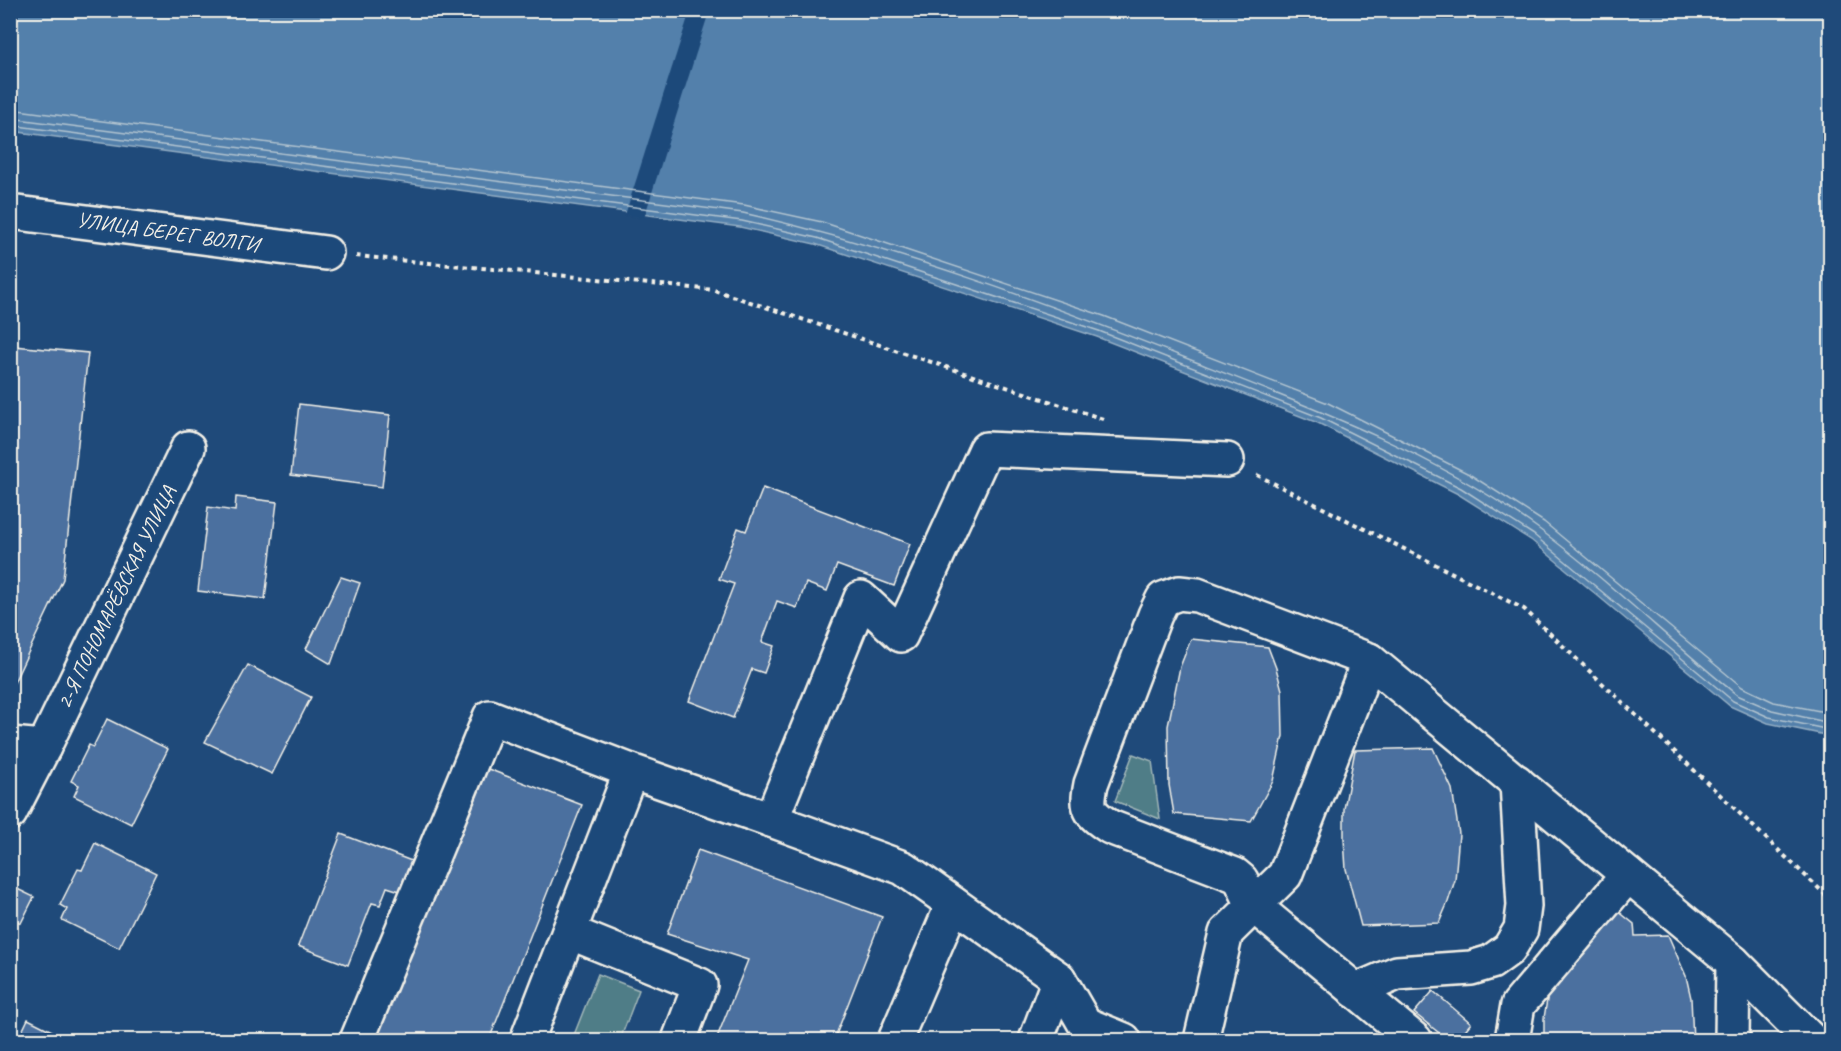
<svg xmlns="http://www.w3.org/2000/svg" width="1841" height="1051" font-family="Caveat,sans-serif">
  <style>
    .green { fill: #507d87; stroke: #a2b7b8; stroke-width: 1.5 }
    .water { fill: #5280ab; stroke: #93adc3; stroke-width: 1.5 }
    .pier { fill: #1f4a7a }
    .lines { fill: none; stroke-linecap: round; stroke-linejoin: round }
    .shore { stroke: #b3c4d0; stroke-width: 1.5 }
    .building { fill: #4b709f; stroke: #f4f1e8; stroke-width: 1.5 }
    .minor-casing { stroke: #f4f1e8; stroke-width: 38 }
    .path { stroke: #f4f1e8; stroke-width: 4; stroke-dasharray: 4.5 4.5; stroke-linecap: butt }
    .minor { stroke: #1f4a7a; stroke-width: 33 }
    .labels { text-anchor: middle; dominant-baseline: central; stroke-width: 6; stroke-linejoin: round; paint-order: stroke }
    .street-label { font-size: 21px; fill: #f4f1e8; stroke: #1f4a7a }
  </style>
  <rect width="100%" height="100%" fill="#1f4a7a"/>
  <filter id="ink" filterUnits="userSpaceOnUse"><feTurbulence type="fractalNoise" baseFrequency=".0167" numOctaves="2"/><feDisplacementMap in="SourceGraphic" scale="12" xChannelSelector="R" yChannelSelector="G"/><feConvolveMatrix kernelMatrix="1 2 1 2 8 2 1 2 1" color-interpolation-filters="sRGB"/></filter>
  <g filter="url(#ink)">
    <g class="green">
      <polygon points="1133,754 1152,761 1160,819 1115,801"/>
      <polygon points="598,974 639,990 620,1040 572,1040"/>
    </g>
    <polygon class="water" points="11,11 1830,11 1830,736 1768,723 1730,706 1531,540 1458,494 1318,423 1097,337 815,244 740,227 11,131"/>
    <polygon class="pier" points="690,11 708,15 645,215 644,218 625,215"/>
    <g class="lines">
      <g class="shore">
        <polyline points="10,109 744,205 822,222 1104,316 1328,403 1469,474 1544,522 1742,687 1774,702 1830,713"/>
        <path d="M10,118L743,213C898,248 1049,304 1196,362C1314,408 1436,454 1539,529C1608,580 1670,641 1737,695L1772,710L1830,723"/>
        <polyline points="10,125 742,221 817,238 1099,331 1321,418 1461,488 1534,535 1733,701 1769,717 1830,730"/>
      </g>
    </g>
    <g class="building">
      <polygon points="14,346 88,353 63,579 10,691 10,372"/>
      <polygon points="299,404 390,415 382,487 291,475"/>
      <polygon points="763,488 910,544 894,586 837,565 827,591 806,583 797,608 777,601 762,642 774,646 764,673 752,669 733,718 689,701 734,584 719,579 738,528 746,531"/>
      <polygon points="236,497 277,502 265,599 198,591 208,507 235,511"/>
      <polygon points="341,577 360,583 331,664 306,649"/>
      <polygon points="1191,639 1268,647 1276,668 1282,690 1283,736 1273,781 1251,821 1174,814 1169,785 1168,726 1180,667"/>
      <polygon points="248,665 311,697 272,774 205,742"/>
      <polygon points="107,719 168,749 131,824 74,796 79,785 71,781 89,745 93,747"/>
      <polygon points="1433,748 1452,789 1459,834 1455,880 1448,902 1439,923 1361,926 1346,869 1344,839 1344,809 1355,750"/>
      <polygon points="488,769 582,805 489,1040 374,1040"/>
      <polygon points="341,834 414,862 403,892 387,887 380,905 372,903 348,965 298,946"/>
      <polygon points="95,843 156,873 119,948 62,920 67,909 60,905 78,869 82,870"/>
      <polygon points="698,850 882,917 834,1040 716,1040 748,960 667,934"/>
      <polygon points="11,886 34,897 21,923 10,918"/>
      <polygon points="1613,907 1634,924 1635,936 1668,935 1686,976 1691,998 1693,1040 1544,1040 1544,1018 1548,994"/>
      <polygon points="1433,991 1471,1023 1457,1040 1448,1040 1414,1013"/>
      <polygon points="28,1019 70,1040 18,1040"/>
    </g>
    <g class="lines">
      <g class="minor-casing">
        <g id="minor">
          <polyline points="10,212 326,253"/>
          <polyline points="10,744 44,747 188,448"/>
          <polyline points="10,813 44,747"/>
          <polyline points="569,932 700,985 679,1040"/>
          <polyline points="1355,991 1397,973 1471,968 1491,962 1509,949 1521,929 1524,906 1517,782"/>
          <polyline points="357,1040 490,717 631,771"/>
          <polyline points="527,1040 631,771 771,820"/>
          <polyline points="895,1040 953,904"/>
          <polyline points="1036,1040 1059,979"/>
          <polyline points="1124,1040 1085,1024 1059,979 903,868 771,820 861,598 901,635 986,449 1227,460"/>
          <polyline points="1201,1040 1226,933 1285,875 1369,660"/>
          <path d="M1415,1040L1253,905L1241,880L1235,875L1110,827C1089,813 1086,809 1091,784L1155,615L1163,599L1179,593L1197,595L1369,660L1733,962L1811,1040"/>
          <polyline points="1512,1040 1518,1005 1628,875"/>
          <polyline points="1732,1040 1733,962"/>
        </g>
      </g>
      <g class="path">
        <polyline points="356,256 714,290 1103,419"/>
        <polyline points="1257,475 1524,609 1830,899"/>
      </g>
      <use href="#minor" class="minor"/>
    </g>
  </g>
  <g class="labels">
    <g class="street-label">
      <text transform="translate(168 232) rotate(8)">УЛИЦА БЕРЕГ ВОЛГИ</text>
      <text transform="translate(116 597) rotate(-64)">2-Я ПОНОМАРЁВСКАЯ УЛИЦА</text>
    </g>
  </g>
  <rect width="1841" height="1051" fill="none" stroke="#1f4a7a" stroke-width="36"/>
  <rect x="18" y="18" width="1805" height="1015" fill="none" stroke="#f4f1e8" stroke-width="2" filter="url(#ink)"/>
</svg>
